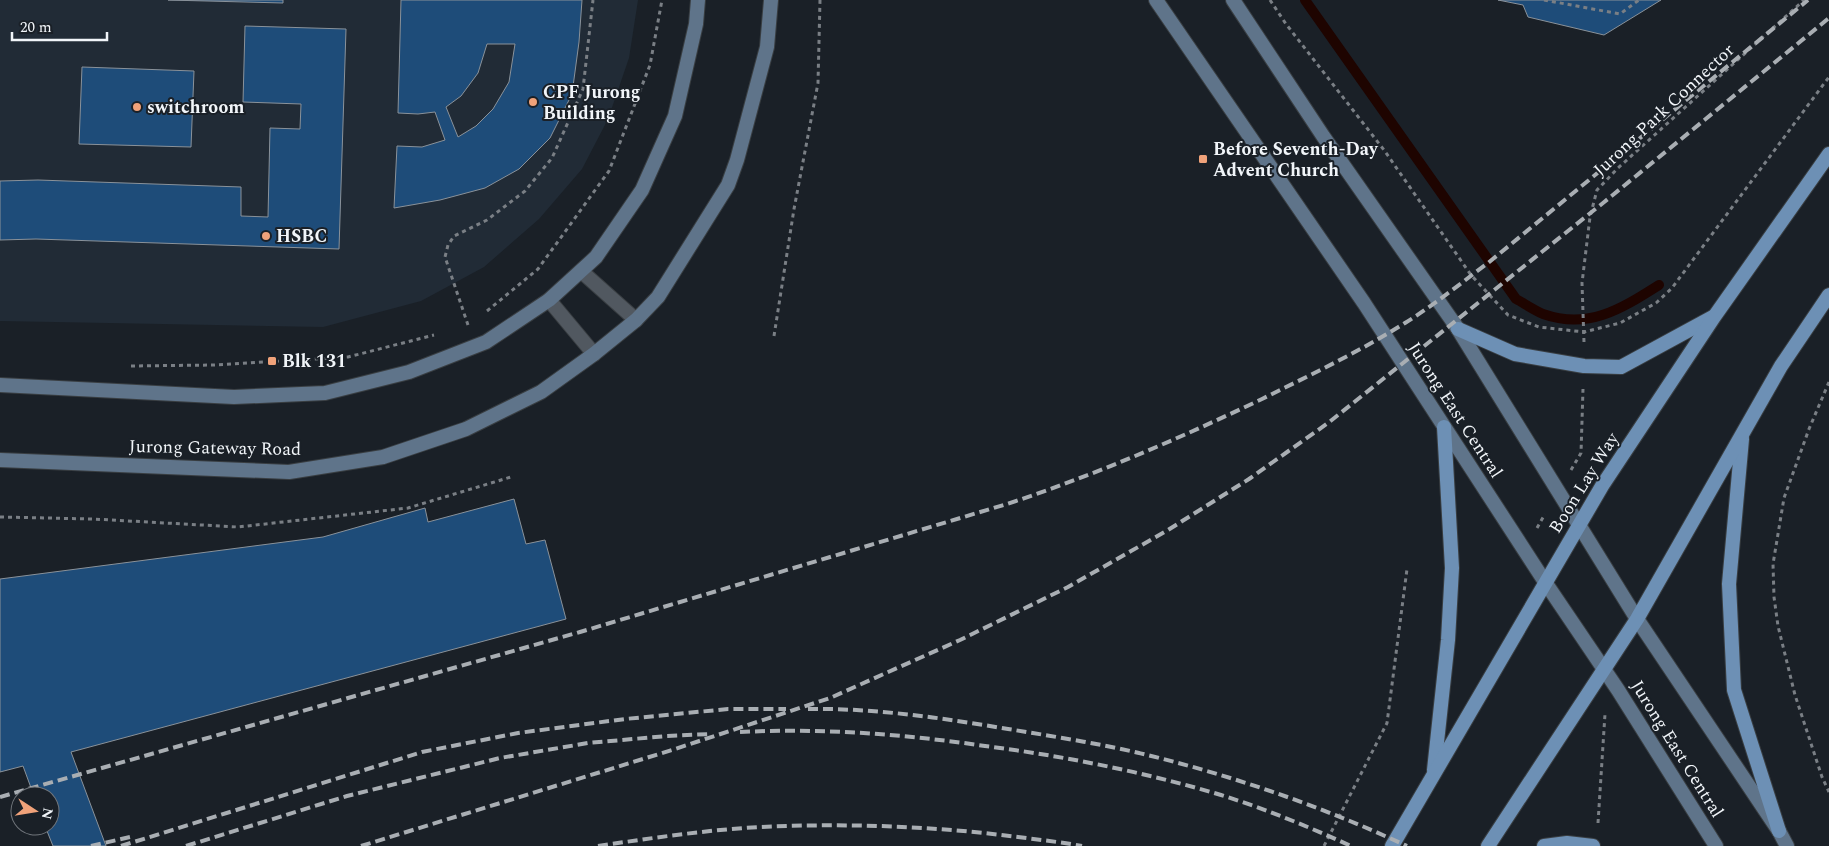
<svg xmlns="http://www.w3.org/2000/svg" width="1829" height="846" font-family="Spectral,serif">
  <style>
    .built { fill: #212b36 }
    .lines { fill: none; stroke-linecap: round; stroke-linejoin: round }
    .stream { stroke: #1e0400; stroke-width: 10 }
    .building { fill: #1e4c79; stroke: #8a929a; fill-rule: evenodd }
    .tertiary-casing { stroke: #393e42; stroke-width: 16 }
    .secondary-casing { stroke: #393e42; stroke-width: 16 }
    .primary-casing { stroke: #393e42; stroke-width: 16 }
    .path { stroke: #7a7f85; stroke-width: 3; stroke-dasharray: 4 4; stroke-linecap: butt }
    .tertiary { stroke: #515860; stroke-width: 14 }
    .secondary { stroke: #5f748a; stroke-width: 14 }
    .primary { stroke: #6d90b5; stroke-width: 14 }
    .rail { stroke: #a9aeb3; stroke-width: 4; stroke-dasharray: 10 5; stroke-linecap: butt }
    .poi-dot { fill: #f0a27a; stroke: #1a2027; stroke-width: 2 }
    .labels { text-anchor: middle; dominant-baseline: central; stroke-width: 4; stroke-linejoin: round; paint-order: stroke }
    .poi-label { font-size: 18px; font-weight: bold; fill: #f1f5f9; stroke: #1a2027; text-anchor: start }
    .street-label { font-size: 18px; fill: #f1f5f9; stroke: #1a2027 }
  </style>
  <rect width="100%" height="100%" fill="#1a2027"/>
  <polygon class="built" points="0,0 638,0 629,58 608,119 582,169 539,219 484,267 421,301 323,327 0,321"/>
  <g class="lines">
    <path class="stream" d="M1305,0L1516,299C1525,304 1534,310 1543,314C1589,330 1621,309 1659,285"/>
  </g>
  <g class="building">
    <polygon points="168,0 283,0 283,3"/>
    <path d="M401,0H582L579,42L572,94L550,138L519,169L485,188L440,200L394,208L397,146L422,147L445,140L435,112L418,114L398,113ZM487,44H515L509,82L493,109L476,126L458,137L446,107L461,96L478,73Z"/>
    <polygon points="1498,0 1661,0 1604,35 1528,17 1523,5"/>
    <polygon points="245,26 346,29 339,249 36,239 0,240 0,181 38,180 241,187 241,216 268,217 270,128 300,129 301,104 243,102"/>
    <polygon points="82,67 194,71 191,147 79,144"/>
    <polygon points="514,499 526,544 545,540 566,619 71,752 106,846 53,846 45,826 50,826 50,796 34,796 23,766 0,772 0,579 323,537 425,508 428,522"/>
  </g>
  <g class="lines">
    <g class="tertiary-casing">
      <g id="tertiary">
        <polyline points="581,271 636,320"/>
        <polyline points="549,300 594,354"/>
      </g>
    </g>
    <g class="secondary-casing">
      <g id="secondary">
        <polyline points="1156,0 1364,303 1545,582 1618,690 1716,846"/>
        <polyline points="1233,0 1323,136 1458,329 1637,619 1779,831 1787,846"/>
        <polyline points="0,385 234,397 325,393 409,372 486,342 549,300 596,257 642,190 675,116 696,24 698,0"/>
        <polyline points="0,460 289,472 383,457 466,429 541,392 594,354 636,320 658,297 728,185 737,160 767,47 771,0"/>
      </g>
    </g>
    <g class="primary-casing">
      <g id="primary">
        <polyline points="1458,329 1515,354 1584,366 1621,367 1713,317"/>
        <polyline points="1742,439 1729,584 1734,690 1779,831"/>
        <polyline points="1434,770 1448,640 1452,568 1444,427"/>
        <polyline points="1392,846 1602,486 1714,317 1829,154"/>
        <polyline points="1488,846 1637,619 1781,366 1829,295"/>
        <polyline points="1544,846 1567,843 1593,846"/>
      </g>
    </g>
    <g class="path">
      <polyline points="1270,0 1286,24 1384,150 1471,275 1508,315 1539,327 1584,332 1620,323 1656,303 1672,288 1829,77"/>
      <polyline points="1544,0 1620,14 1639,0"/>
      <polyline points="487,311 538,269 609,171 650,65 662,0"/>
      <polyline points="468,325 445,257 448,245 454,236 487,220 525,191 552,158 583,89 593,0"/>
      <polyline points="774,336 794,209 818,83 820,0"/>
      <polyline points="1584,342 1582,283 1590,217 1597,190 1618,168 1804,0"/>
      <polyline points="131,366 214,365 348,357 434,335"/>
      <polyline points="1829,382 1809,429 1784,498 1773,564 1774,597 1778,626 1795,695 1822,777 1829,792"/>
      <polyline points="1571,470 1581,453 1583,389"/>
      <polyline points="0,517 93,519 238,527 408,508 511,477"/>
      <polyline points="1537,528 1545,514"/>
      <polyline points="1598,823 1605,714"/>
      <polyline points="1324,846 1387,723 1407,569"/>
    </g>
    <use href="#tertiary" class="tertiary"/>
    <use href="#secondary" class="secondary"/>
    <use href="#primary" class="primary"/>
    <g class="rail">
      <path d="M808,709C875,708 942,718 1008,729C1051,736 1096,743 1139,753C1231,775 1321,806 1407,846"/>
      <path d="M740,732C822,728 903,734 985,746C1064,756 1144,772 1221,795C1266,809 1309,827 1351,846"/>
      <path d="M0,797L580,632L1007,504C1095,475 1178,439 1262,399C1310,375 1359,352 1405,323C1434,305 1461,283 1488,263L1808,0"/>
      <polyline points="91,846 130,837"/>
      <polyline points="121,846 422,752 518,733 625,719 728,709 786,709"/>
      <polyline points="186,846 347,796 500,758 588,743 667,736 710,734"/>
      <polyline points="361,846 672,750 830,698 960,640 1068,587 1168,530 1249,479 1328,423 1603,203 1829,18"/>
      <path d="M598,846C652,838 706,830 760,827C846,823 933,826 1018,837C1040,840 1061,842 1082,846"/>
    </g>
  </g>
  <g class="poi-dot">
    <circle cx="533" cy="102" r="5"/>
    <circle cx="137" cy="107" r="5"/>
    <rect x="1198" y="154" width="10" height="10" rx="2.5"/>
    <circle cx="266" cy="236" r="5"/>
    <rect x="267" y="356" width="10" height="10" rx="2.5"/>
  </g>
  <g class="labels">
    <g class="poi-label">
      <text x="543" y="92">CPF Jurong<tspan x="543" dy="21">Building</tspan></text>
      <text x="147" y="107">switchroom</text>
      <text x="1213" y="149">Before Seventh-Day<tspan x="1213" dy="21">Advent Church</tspan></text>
      <text x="276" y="236">HSBC</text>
      <text x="282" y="361">Blk 131</text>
    </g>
    <g class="street-label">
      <text transform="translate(1664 110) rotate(-43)">Jurong Park Connector</text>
      <text transform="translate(1455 410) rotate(57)">Jurong East Central</text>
      <text transform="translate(215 448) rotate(1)">Jurong Gateway Road</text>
      <text transform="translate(1584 483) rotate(-58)">Boon Lay Way</text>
      <text transform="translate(1677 749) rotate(58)">Jurong East Central</text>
    </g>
  </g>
  <g transform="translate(35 811) rotate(102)"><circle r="24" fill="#1a2027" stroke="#70757b"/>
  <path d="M0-4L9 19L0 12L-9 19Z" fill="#f0a27a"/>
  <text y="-8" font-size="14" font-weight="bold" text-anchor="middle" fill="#f1f5f9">N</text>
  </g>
  <path d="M12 32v8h95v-8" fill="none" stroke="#f1f5f9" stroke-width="2.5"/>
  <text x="20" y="32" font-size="15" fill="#f1f5f9" stroke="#1a2027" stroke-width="4" paint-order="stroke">20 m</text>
</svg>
